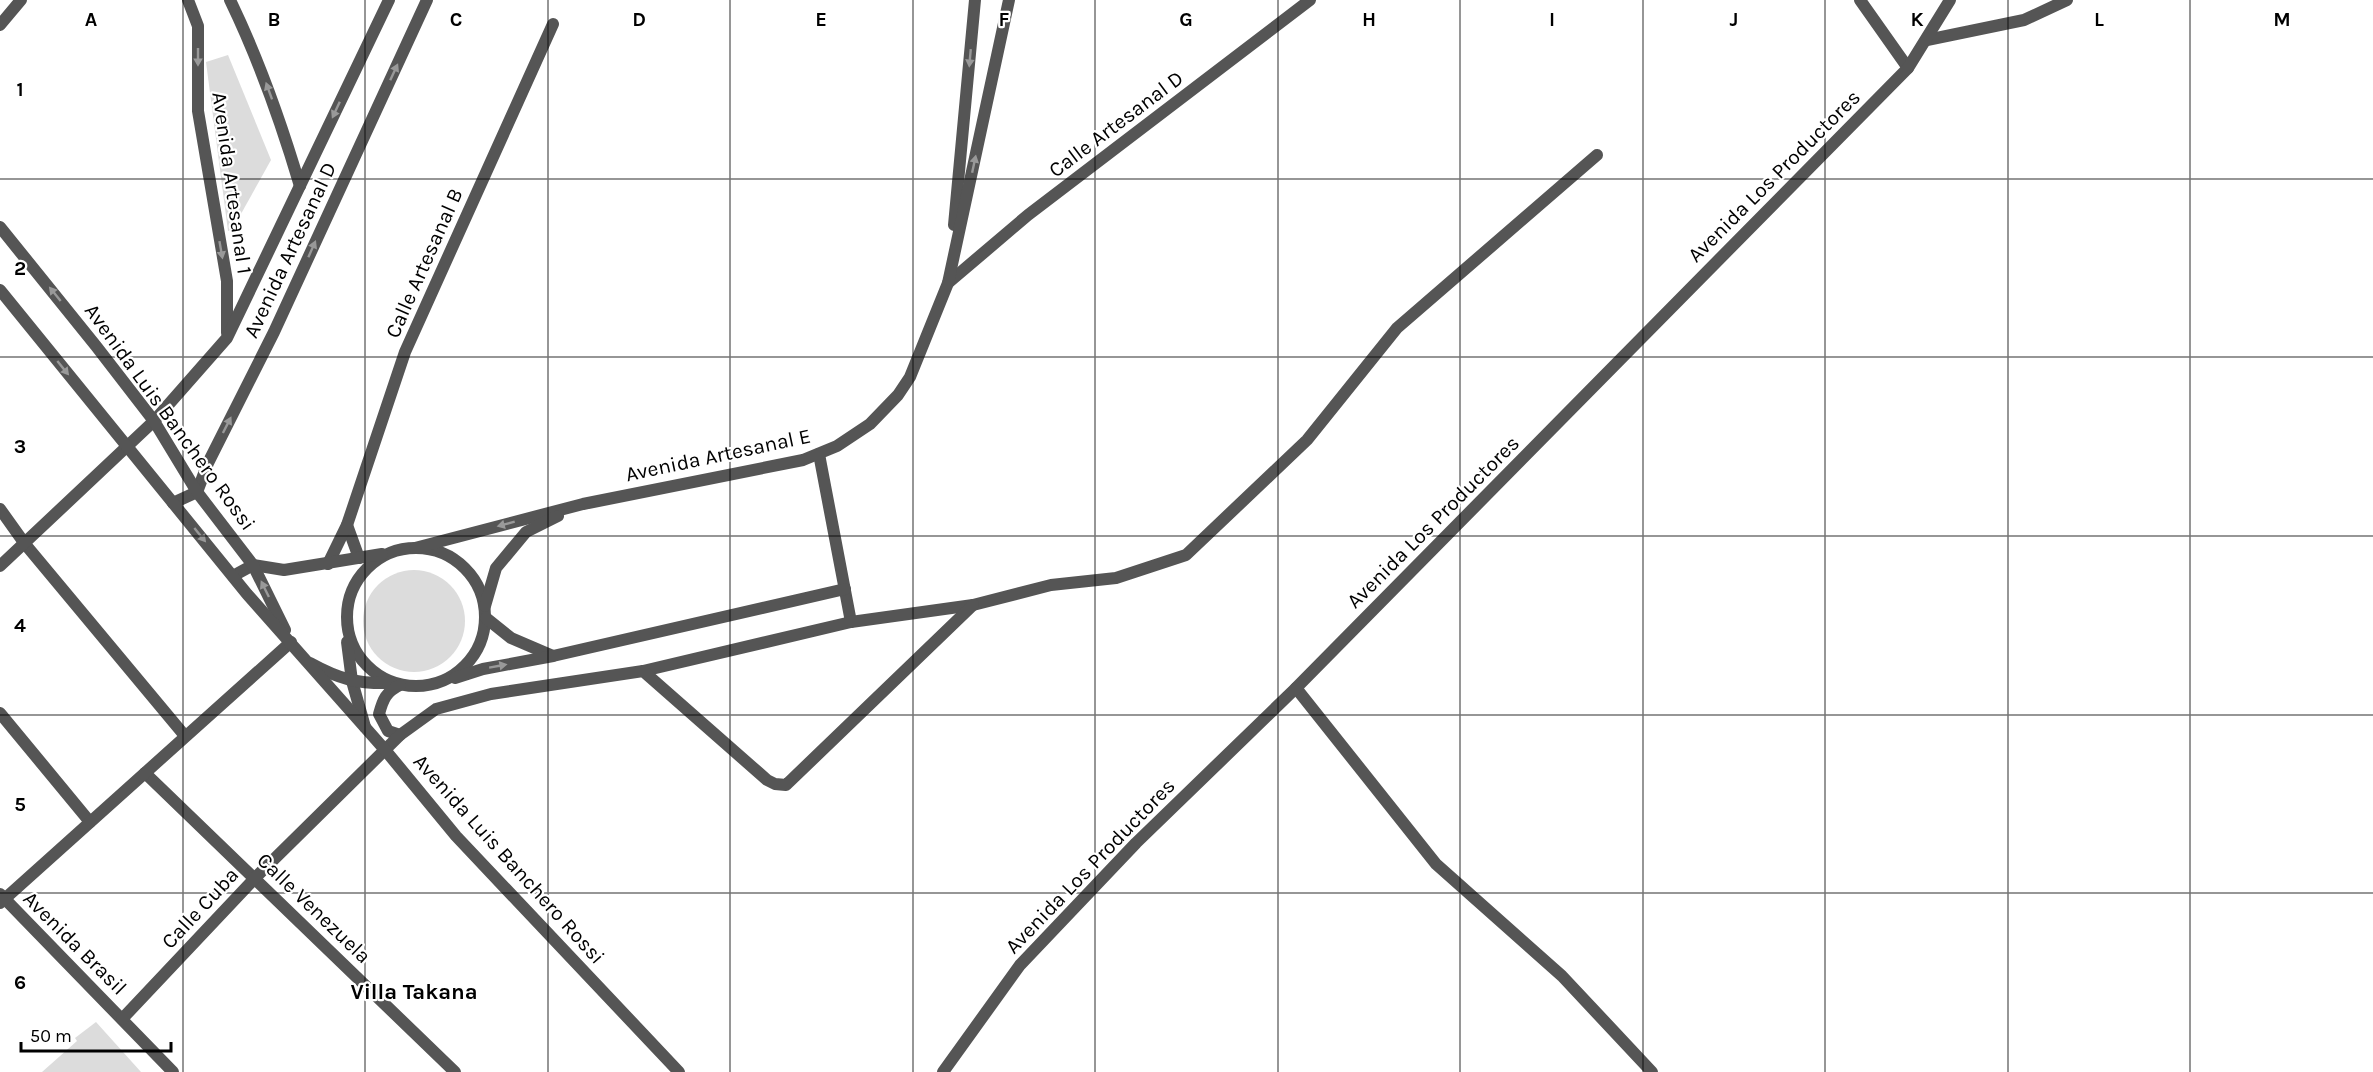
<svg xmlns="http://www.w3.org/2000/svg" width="2373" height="1072" font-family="Karla,sans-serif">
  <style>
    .green { fill: #dcdcdc }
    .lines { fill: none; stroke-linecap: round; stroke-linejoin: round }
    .minor { stroke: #555; stroke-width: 12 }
    .tertiary { stroke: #555; stroke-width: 12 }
    .oneway { fill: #999 }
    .grid { fill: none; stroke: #000; stroke-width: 1.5; stroke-opacity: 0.55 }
    .labels { text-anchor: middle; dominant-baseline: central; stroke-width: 4.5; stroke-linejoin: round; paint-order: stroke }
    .street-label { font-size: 21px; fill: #000; stroke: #fff }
    .neighbourhood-label { font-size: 22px; font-weight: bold; fill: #000; stroke: #fff }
    .grid-label { font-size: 20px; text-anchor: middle; font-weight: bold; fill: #000; stroke: #fff; stroke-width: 4.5; stroke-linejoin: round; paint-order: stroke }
  </style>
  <rect width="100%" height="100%" fill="#fff"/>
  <g class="green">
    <polygon points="228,55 271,160 232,230 228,231 206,62"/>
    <circle cx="414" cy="621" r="51"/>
    <polygon points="96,1022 141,1072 42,1072 77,1041 75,1038"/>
  </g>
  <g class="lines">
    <g class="minor">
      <polyline points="188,0 198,26 198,111 227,281 227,333"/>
      <path d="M230,0C259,60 281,122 300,186"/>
      <polyline points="1860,0 1908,68"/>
      <polyline points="0,25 21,0"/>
      <polyline points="1927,40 2024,20 2067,0"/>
      <polyline points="954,225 975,0"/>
      <polyline points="948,283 1028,215 1310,0"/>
      <polyline points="819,454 851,622"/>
      <polyline points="173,503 197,492 208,463 274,332 427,0"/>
      <polyline points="0,509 25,544 185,736"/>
      <polyline points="347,525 359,558"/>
      <circle cx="416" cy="617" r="69"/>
      <polyline points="415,548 583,504 803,460 837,446 870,424 898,395 910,377 948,283 1009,0"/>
      <polyline points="328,564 347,525 405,352 553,24"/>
      <polyline points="0,566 154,421 227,338 389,0"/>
      <polyline points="233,576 253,565 284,570 382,554"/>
      <polyline points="485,606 496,568 526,532 558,516"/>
      <polyline points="486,618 511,638 553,656"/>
      <polyline points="347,642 352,681 365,727"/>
      <path d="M310,663C339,679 357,684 391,683"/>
      <polyline points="643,671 851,622 973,605 1051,585 1116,578 1186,555 1307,440 1397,328 1597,155"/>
      <polyline points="455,678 483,669 553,656 845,589"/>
      <polyline points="1296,688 1436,864 1562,976 1652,1072"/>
      <polyline points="0,713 90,822"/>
      <path d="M400,735L388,731L379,714C383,699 386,692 400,685"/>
      <polyline points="145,773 455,1072"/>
      <polyline points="0,894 173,1072"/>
      <polyline points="0,903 291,642"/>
      <polyline points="122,1019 255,878 400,735 436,709 491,694 643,671 767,780 775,784 786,785 973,605"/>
      <polyline points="943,1072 1020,965 1136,843 1296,688 1908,68 1950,0"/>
    </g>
    <g class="tertiary">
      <polyline points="0,227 96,346 154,421 197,492 253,565 285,630"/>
      <polyline points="0,290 247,594 386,751 456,836 679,1072"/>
    </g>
  </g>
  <defs><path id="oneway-solid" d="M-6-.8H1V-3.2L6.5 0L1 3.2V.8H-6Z" transform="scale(1.5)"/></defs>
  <g class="oneway">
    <use href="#oneway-solid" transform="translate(198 57) rotate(90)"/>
    <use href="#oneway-solid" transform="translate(970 58) rotate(95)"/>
    <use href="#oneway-solid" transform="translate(394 72) rotate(-65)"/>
    <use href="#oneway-solid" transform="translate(269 91) rotate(-110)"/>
    <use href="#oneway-solid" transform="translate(336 110) rotate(115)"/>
    <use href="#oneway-solid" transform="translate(974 164) rotate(-78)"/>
    <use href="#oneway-solid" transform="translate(312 249) rotate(-66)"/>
    <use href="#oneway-solid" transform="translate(221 250) rotate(80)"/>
    <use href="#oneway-solid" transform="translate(55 294) rotate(-129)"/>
    <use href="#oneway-solid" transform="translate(63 368) rotate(51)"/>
    <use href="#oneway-solid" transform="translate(227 425) rotate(-63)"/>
    <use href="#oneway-solid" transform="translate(506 524) rotate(165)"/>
    <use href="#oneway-solid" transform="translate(200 535) rotate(51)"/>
    <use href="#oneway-solid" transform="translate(265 589) rotate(-116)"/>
    <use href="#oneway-solid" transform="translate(498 666) rotate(-10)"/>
  </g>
  <path class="grid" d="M183,0V1072M365,0V1072M548,0V1072M730,0V1072M913,0V1072M1095,0V1072M1278,0V1072M1460,0V1072M1643,0V1072M1825,0V1072M2008,0V1072M2190,0V1072M0,179H2373M0,357H2373M0,536H2373M0,715H2373M0,893H2373"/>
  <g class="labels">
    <g class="street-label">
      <text transform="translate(1116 124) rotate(-37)">Calle Artesanal D</text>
      <text transform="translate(1774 176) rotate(-45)">Avenida Los Productores</text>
      <text transform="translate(232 183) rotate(82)">Avenida Artesanal 1</text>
      <text transform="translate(290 250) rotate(-65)">Avenida Artesanal D</text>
      <text transform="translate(424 263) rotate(-66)">Calle Artesanal B</text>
      <text transform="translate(170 417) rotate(54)">Avenida Luis Banchero Rossi</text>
      <text transform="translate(718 455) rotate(-12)">Avenida Artesanal E</text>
      <text transform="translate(1433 522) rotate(-45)">Avenida Los Productores</text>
      <text transform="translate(509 859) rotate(48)">Avenida Luis Banchero Rossi</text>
      <text transform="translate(1090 866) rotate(-46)">Avenida Los Productores</text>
      <text transform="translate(200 908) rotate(-47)">Calle Cuba</text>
      <text transform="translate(314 908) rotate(44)">Calle Venezuela</text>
      <text transform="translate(75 943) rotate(45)">Avenida Brasil</text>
    </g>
    <g class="neighbourhood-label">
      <text x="414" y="992">Villa Takana</text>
    </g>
  </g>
  <g class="grid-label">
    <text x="91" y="26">A</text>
    <text x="274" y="26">B</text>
    <text x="456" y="26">C</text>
    <text x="639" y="26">D</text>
    <text x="821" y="26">E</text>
    <text x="1004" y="26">F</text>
    <text x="1186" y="26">G</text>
    <text x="1369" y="26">H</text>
    <text x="1552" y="26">I</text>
    <text x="1734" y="26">J</text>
    <text x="1917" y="26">K</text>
    <text x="2099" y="26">L</text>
    <text x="2282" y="26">M</text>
    <text x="20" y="96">1</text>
    <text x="20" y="275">2</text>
    <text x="20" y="453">3</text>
    <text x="20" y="632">4</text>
    <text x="20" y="811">5</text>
    <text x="20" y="989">6</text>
  </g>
  <path d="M21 1042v9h150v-9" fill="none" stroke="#000000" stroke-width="3"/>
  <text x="30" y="1042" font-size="18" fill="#000000" stroke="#ffffff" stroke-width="4.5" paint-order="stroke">50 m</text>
</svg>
